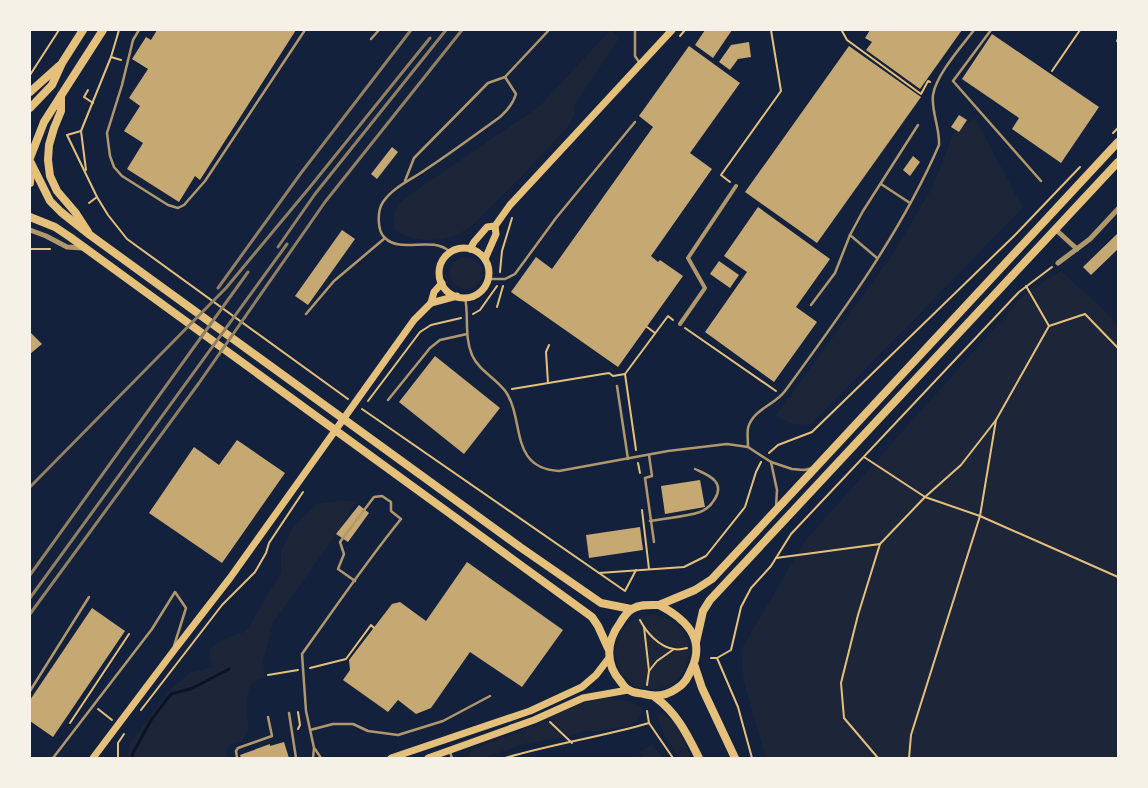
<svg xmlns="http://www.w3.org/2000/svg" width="1148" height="788" font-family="'DM Sans',sans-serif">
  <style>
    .green { fill: #1d2539 }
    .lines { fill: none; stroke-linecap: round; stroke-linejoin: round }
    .stream { stroke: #0b132b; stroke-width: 3 }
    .building { fill: #c6a872 }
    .path { stroke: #e5c07b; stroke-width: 2 }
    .service { stroke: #b1986c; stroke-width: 2.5 }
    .pedestrian { stroke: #b1986c; stroke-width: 4 }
    .minor { stroke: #b1986c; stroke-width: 5 }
    .secondary { stroke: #e5c07b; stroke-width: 7 }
    .primary { stroke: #e5c07b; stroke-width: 8 }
    .trunk { stroke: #e5c07b; stroke-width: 8 }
    .rail { stroke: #918062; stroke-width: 3 }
  </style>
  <rect width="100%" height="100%" fill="#14213d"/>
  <g class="green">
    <path d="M610,30L619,38L575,104L574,116L567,128C543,153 520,178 495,202C483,214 470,230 454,236C435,243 412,241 395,230C391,216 395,209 405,198L540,106Z"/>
    <polygon points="975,118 1023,208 810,425 793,424 776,416 895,251 933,186 953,134"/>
    <circle cx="466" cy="273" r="16"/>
    <polygon points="1061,271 1104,310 1118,327 1118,758 766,758 744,682 741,650 805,541 1026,293"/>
    <path d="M342,500L356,502L336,534L273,623L263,661L265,678C260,679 255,679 251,684C246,692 247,720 249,729L242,741L231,744L226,751L228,758H127L130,743L170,690L190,673L212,667L209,650L221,640L246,631L281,573V552L294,526L317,504Z"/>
    <circle cx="652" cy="652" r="37"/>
    <polygon points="604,698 630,701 643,708 639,719 630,725 598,731 585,731 569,736 549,718 577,704"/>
    <path d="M656,714C678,715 683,740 691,758H679L664,734Z"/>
    <polygon points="547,721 563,737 524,744 483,758 468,758 471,750"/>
    <polygon points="652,744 663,758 643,758 639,752"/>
  </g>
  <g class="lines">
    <polyline class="stream" points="132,758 133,753 151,720 171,694 193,688 229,669"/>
  </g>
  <g class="building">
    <polygon points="157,30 296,30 200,180 195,176 179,202 127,169 143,143 124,131 140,106 129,98 148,69 132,59 146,37 151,40"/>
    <polygon points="705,30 732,30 713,58 695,45"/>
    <polygon points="870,30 962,30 920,89 866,50 872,42 865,38"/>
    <polygon points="992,34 1099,107 1061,163 1012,129 1019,118 962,79"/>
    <polygon points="749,42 751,57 738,59 730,70 719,62 731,45"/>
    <polygon points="689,46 740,83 690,153 712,169 651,256 658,262 660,260 683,276 618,367 511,292 536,257 552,269 653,127 639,116"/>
    <polygon points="849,46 921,97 817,243 745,192"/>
    <polygon points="959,115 967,120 959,132 951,127"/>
    <polygon points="392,147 398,152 377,179 371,174"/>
    <polygon points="913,156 920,162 910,176 903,170"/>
    <polygon points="758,207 830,259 796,307 817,322 774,382 705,332 747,272 724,256"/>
    <polygon points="342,230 355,239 308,305 295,296"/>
    <polygon points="1118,233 1118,249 1091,275 1083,267"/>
    <polygon points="719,261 739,275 730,288 710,274"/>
    <polygon points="30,332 42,344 30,354"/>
    <polygon points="435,356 500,408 464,454 399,402"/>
    <polygon points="237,440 285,473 222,563 149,513 194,447 219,465"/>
    <polygon points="700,480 705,507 665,514 661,486"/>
    <polygon points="359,505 369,513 348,542 336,534"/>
    <polygon points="640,527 643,550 589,558 586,535"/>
    <polygon points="467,562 563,630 522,687 470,652 431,708 416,714 398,700 388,712 343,680 350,670 349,660 392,604 400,602 426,621"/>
    <polygon points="92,608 125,631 53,737 30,721 30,700"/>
    <polygon points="284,742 289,758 241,758 240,755 270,744 270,746"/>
  </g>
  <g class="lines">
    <g class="path">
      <polyline points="842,31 847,40 921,94 928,81 930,82"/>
      <polyline points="680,36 685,30"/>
      <polyline points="111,57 121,60"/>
      <polyline points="1052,71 1080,30"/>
      <polyline points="30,75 59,30"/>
      <polyline points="88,90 84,97 93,103"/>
      <polyline points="81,131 67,135 97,197 108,215 127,239 348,399"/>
      <polyline points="1113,133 1118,128"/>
      <polyline points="86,170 81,131 111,57 119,30"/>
      <polyline points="730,182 721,175 781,91 771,30"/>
      <polyline points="89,203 97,197"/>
      <polyline points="30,249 50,249"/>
      <polyline points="500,272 502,251 512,218"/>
      <polyline points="1026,286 1049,326"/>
      <polyline points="497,307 503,286"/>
      <polyline points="473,314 480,310 497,286"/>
      <polyline points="647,327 655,333"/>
      <polyline points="685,328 776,391"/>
      <polyline points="548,383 546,352 549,345"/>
      <polyline points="512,389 609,373 613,376 625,374"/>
      <polyline points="368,401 420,332 431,325 461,318"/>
      <polyline points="362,409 625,591 636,570"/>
      <polyline points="636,450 625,374 668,316 673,320"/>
      <polyline points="769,453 778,445 812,432 1015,235 1080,167"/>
      <polyline points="864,457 925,497 961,465 996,420 1049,326 1085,314 1118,348"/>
      <polyline points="638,463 640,473"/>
      <polyline points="642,510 649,569"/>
      <polyline points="776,558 880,544"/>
      <polyline points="599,573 684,567 706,556 745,507 756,472 761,462"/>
      <path d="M640,620C646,632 659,647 674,649C678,650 683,649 687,648"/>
      <polyline points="644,627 649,671"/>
      <polyline points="711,658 717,658 731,650 741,607 751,588 771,566 791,534 1019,292 1052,267"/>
      <polyline points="717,658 738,707 752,758"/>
      <polyline points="310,668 346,659 371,625 374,628"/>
      <polyline points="268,675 298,670"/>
      <polyline points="647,685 649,671 657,661 674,649"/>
      <polyline points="98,709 112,720"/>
      <polyline points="141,710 222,605 255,572 266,553 269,543 303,492"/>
      <polyline points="647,711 649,723 673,758"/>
      <polyline points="298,712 300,725 298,729"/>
      <polyline points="550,722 572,743"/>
      <polyline points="70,723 129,634"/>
      <polyline points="118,758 118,743 124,734"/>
      <path d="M505,758C552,744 601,737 649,723"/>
      <polyline points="878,758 844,718 841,683 858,615 880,544 925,497 980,516 1118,577"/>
      <polyline points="909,758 911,735 980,516 996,420"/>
    </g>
    <g class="service">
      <polyline points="139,30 133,40 122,85 107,133 110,156 114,167 122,176 168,205 178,208 184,205 205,181 305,30"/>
      <polyline points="635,30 635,56 639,62"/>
      <polyline points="991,30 953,81 1041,181"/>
      <polyline points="371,39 379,30"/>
      <polyline points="1117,41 1118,40"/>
      <polyline points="405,181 414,158 488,83 505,77 549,30"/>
      <polyline points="881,184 910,203"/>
      <polyline points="850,235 877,258"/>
      <path d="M450,252C432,235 401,254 385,238C377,231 377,211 383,202C393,187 411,180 425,170C451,153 475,135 500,117C508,110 513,104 516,94L505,77"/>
      <polyline points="488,279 505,279 515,274 556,218 635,122"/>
      <path d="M465,297C469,317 464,336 472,355C479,371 496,378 506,392C525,421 509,468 559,471L668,451L727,444L748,447L771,462L792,469L804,470L813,468"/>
      <polyline points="811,305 835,273 850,235 863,211 918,125"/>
      <polyline points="306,314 334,281 385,238"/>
      <polyline points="617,386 628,459"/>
      <polyline points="388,400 430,348 440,340 467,334"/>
      <path d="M748,447C748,441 747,434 748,428C753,409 775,405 785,391C842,313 901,233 939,145C940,128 931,111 933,95C936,75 961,47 974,30"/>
      <polyline points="649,455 652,476 645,478 654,542"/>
      <polyline points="771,462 777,490 776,507"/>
      <path d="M650,521C667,518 685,517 700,512C711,508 724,491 715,481C710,475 701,472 695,469"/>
      <polyline points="30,691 89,597"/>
      <polyline points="289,713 296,758"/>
      <polyline points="310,730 333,724 353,724 368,731 398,735 443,721 490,696"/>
      <polyline points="315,749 321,758"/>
      <polyline points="450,752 452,758"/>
      <polyline points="53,758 152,629 175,592 186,608 174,646"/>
      <polyline points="237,758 236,751 238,748 272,736 268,717"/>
      <path d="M313,758L314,748L306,711L302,654C335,608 366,562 401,519L391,511V502L382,496L374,497L340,542L344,554L338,569L355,581"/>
    </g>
    <polyline class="pedestrian" points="680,324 705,288 688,258 736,186"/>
    <g class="minor">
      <polyline points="1055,229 1077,249"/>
      <polyline points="30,230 46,236 67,247 83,248"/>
      <polyline points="1058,263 1090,239 1118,209"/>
    </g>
    <g class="secondary">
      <circle cx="464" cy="273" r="25"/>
      <polyline points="470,249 474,242 487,227 495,226"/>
      <polyline points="485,259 496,234 495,226 510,205 672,30"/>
      <polyline points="431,303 457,296"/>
      <polyline points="93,758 172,653 230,578 404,334 414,320 431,303 434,292 442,283"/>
      <polyline points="391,758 530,711 582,687 596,675 609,658"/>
      <polyline points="428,758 534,720 583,698 628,690"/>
    </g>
    <g class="primary">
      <polyline points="30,92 59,66"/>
      <polyline points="61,96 61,111 54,128 49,145 48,160 50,176 57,191 75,212 88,232"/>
      <polyline points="30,108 52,85 62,63 83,30"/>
      <polyline points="30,158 44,122 103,30"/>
      <polyline points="659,605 695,590 712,579 1118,142"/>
      <polyline points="696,642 703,611 710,600 1118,162"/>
    </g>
    <g class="trunk">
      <polyline points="31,163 50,201 61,212 90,235 520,547 601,603 631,609"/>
      <polyline points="30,183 31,167"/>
      <polyline points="30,217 55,227 70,237 592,617 598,626 608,648"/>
      <path d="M659,605C684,618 706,637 692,668C688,677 685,684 676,689C666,696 656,697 644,694C639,693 633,693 629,690C626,689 623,685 621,682C605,664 606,642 620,623C623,618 627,612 632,609C640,604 650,605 659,605Z"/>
      <polyline points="694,664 702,688 735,758"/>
      <path d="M655,697C677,713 687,734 699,758"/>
    </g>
    <g class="rail">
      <polyline points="278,247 315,194 446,30"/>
      <polyline points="218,288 301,173 411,30"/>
      <polyline points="30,487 226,288 310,187 430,38"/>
      <polyline points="30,575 248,272"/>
      <polyline points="30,598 287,244"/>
      <polyline points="30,614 199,383 325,202 462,30"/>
    </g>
  </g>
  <rect width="1148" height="788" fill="none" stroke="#f6f1e7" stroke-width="62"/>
</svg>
